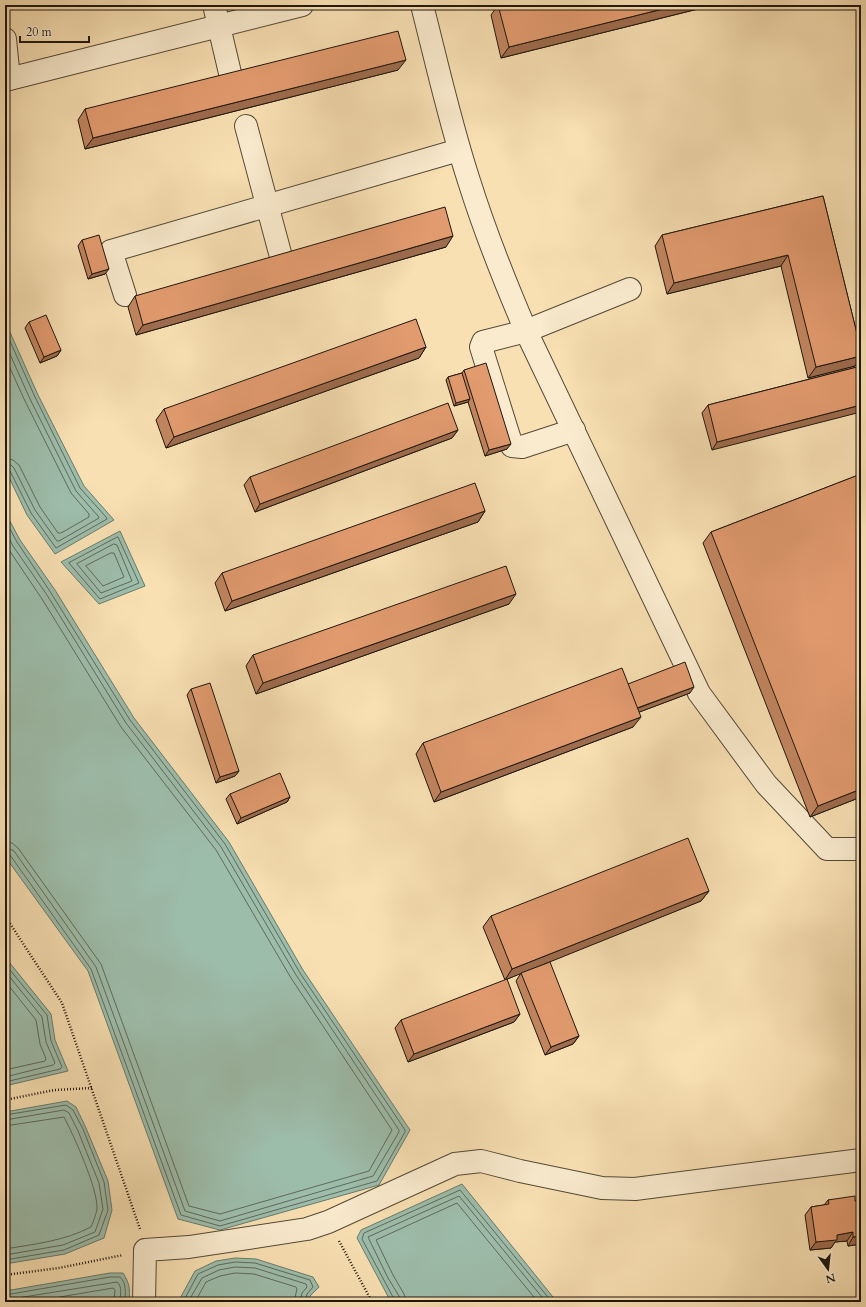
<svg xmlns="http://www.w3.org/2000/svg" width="866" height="1307" font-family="Cardo,serif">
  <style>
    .water { fill: #9dbdab; stroke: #6a7b6c }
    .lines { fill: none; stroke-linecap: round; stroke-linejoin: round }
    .shore { stroke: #5e6a5c; stroke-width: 1 }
    .minor-casing { stroke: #544937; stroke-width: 24 }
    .path { stroke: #1e170e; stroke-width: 2.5; stroke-dasharray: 1 2; stroke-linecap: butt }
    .minor { stroke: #faebce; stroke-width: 22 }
    .wall { fill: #c2855f; stroke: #1e170e }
    .shaded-wall { fill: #9e6c4e; stroke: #1e170e }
    .building { fill: #e29b6f; stroke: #1e170e }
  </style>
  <rect width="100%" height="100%" fill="#f8e0b3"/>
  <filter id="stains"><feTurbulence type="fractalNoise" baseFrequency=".005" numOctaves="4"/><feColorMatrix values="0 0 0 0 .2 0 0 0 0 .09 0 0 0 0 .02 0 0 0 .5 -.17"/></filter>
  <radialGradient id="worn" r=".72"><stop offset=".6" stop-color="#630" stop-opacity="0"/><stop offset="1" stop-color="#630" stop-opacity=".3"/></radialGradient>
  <g class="water">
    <polygon points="5,321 38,395 84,486 114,520 55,554 27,515 5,469"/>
    <polygon points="5,512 20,540 55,590 134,718 229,842 303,970 410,1130 379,1185 220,1230 178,1219 88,971 9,862 5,853"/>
    <polygon points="120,531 145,586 99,604 61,562"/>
    <polygon points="5,957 51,1014 55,1040 68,1071 5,1086"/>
    <polygon points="67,1101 76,1107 86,1128 108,1181 112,1210 104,1238 65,1254 5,1264 5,1112"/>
    <polygon points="462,1184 557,1302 391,1302 357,1238 361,1230"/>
    <polygon points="235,1258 256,1259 313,1277 319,1287 310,1296 308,1302 178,1302 195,1271 216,1261"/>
    <path d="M110,1273H123C130,1284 130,1289 129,1302H5V1291Z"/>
  </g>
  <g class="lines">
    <g class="shore">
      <polyline points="5,330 35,397 80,488 106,517 107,519 56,548 31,513 10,471 5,469"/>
      <polyline points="5,343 30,399 76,491 98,516 99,518 59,541 57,541 35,510 14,468 11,465 5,464"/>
      <polyline points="5,357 25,401 71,493 89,514 89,517 61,533 58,533 40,507 19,465 13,460 5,458"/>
      <polyline points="5,520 17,542 51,593 130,720 225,844 300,973 405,1130 405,1132 377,1181 220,1226 181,1215 91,969 10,855 5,853"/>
      <polyline points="5,531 13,546 47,595 126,723 221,847 296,975 399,1130 399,1132 373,1176 220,1221 185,1211 96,967 14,851 10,849 5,848"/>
      <polygon points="118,537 139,583 100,599 69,563"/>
      <polyline points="5,544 42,599 121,727 216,850 291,978 392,1130 369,1171 220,1214 189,1206 101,964 18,848 12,843 5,842"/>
      <polygon points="114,544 117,545 132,581 101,593 77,564"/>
      <polygon points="111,553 114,553 124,577 103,586 86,566"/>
      <polyline points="5,964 47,1015 51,1041 62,1067 60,1069 5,1082"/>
      <polyline points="5,971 42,1017 46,1042 55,1063 53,1065 5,1077"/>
      <polyline points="5,981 36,1020 40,1044 46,1059 45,1061 5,1070"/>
      <polyline points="5,1115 66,1105 73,1110 83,1129 104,1182 108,1210 99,1235 64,1250 5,1260"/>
      <polyline points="5,1120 64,1110 69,1113 78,1131 99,1183 103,1209 95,1232 63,1245 5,1255"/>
      <path d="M5,1126L64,1117C74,1136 98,1189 97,1209C96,1215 93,1222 91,1227C64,1241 35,1244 5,1249"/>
      <path d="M5,1295L110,1277H120C127,1284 125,1292 125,1302"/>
      <path d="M5,1300L117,1282C123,1287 120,1295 120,1302"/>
      <polyline points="30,1302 113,1288 115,1290 114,1302"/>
      <polyline points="183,1302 198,1274 218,1265 235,1262 255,1263 310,1280 313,1287 307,1294 305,1302"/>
      <polyline points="188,1302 202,1278 219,1270 235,1267 255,1268 306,1284 307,1287 302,1293 300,1302"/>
      <polyline points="195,1302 206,1282 220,1276 235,1273 254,1274 296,1287 297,1289 294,1302"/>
      <polyline points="395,1302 394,1299 362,1239 364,1233 460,1190 552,1302"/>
      <polyline points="400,1302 399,1296 388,1278 368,1237 459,1196 546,1302"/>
      <polyline points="406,1302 404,1294 393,1275 376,1240 457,1203 538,1302"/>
    </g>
    <g class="minor-casing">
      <g id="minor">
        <polyline points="214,5 230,73"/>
        <path d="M422,5C437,64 450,123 469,181C485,232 505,282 526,331L699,693L766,784L827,849H861"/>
        <polyline points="5,39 9,79"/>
        <polyline points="5,80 302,5"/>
        <polyline points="246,126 280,253"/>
        <polyline points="125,295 111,251 459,150"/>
        <polyline points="574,430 522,447 512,446 481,347 483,342 526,331 630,289"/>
        <polyline points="144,1302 145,1250 189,1247 307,1229 328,1222 455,1164 481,1161 520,1171 602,1188 635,1189 861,1160"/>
      </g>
    </g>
    <g class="path">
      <polyline points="5,916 62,1003 140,1229"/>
      <polyline points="5,1100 54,1090 92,1088"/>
      <polyline points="339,1241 371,1300"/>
      <polyline points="5,1275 59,1268 123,1255"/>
    </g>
    <use href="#minor" class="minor"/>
  </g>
  <g class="wall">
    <polygon points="498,5 714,5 501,58 491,15"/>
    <polygon points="398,70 85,149 78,120 85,109"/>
    <polygon points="823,196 861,350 861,357 855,366 808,378 781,266 667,294 655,246 662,235"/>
    <polygon points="82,240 105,274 88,279 78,246"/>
    <polygon points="446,247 136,335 128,307 135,296"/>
    <polygon points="29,322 61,350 57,356 40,363 25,328"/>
    <polygon points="426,347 419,358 166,448 156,420 164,409"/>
    <polygon points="861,366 712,450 702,413 708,405"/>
    <polygon points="464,370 507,449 485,456 468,402 454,406 446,380 448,377 462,373"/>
    <polygon points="458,430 452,438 255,512 244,485 250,477"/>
    <polygon points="861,474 861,797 810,817 703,543 711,532"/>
    <polygon points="485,511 478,522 225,611 215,583 222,573"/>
    <polygon points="509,604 256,694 246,666 253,655"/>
    <polygon points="628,684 690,693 639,712 633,727 434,802 416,754 423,743"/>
    <polygon points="191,689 239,771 235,776 216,783 187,695"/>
    <polygon points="230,794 290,797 287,802 237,824 226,799"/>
    <polygon points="709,891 701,901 528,970 579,1036 573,1044 545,1055 516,981 521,973 505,980 483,927 491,916"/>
    <polygon points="520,1014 514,1022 408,1062 395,1028 401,1020"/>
    <polygon points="828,1200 855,1201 861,1200 861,1244 848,1246 847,1241 835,1242 831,1248 810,1250 805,1215 811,1207 824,1205"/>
  </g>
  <g class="shaded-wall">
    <polygon points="679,5 714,5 501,58 509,47"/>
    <polygon points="406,60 398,70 85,149 93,138"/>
    <polygon points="453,236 446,247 136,335 143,325"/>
    <polygon points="788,255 781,266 667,294 674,283"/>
    <polygon points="109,269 105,274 88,279 92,274"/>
    <polygon points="426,347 419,358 166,448 174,437"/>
    <polygon points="61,350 57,356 40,363 44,357"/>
    <polygon points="861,356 861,357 855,366 808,378 816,367"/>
    <polygon points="470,399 468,402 454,406 456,403"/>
    <polygon points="861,405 861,412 712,450 717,442"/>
    <polygon points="458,430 452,438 255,512 260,504"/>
    <polygon points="511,444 507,449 485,456 489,450"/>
    <polygon points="485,511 478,522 225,611 232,601"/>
    <polygon points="516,594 509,604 256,694 263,683"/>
    <polygon points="694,687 690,693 629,716 633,710"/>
    <polygon points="641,717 633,727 434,802 441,792"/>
    <polygon points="239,771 235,776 216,783 220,777"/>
    <polygon points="861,789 861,797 810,817 818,806"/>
    <polygon points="290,797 287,802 237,824 241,818"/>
    <polygon points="709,891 701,901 505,980 512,969"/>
    <polygon points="520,1014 514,1022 408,1062 414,1054"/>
    <polygon points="579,1036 573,1044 545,1055 551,1047"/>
    <polygon points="853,1232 847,1241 835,1242 831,1248 810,1250 816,1242 837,1235"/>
    <polygon points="861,1236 861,1244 848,1246 853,1237"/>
  </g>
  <g class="building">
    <polygon points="498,5 679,5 509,47"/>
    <polygon points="398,31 406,60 93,138 85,109"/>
    <polygon points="823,196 861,350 861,356 816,367 788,255 674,283 662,235"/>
    <polygon points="445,207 453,236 143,325 135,296"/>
    <polygon points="99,235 109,269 92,274 82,240"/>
    <polygon points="46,315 61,350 44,357 29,322"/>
    <polygon points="416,319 426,347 174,437 164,409"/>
    <polygon points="486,363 511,444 489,450 464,370"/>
    <polygon points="861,366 861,405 717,442 708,405"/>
    <polygon points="462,373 470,399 456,403 448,377"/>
    <polygon points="448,403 458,430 260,504 250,477"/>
    <polygon points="861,474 861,789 818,806 711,532"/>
    <polygon points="475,483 485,511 232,601 222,573"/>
    <polygon points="506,566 516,594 263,683 253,655"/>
    <polygon points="685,662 694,687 637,708 628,684"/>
    <polygon points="622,668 641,717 441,792 423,743"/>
    <polygon points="210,683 239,771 220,777 191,689"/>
    <polygon points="280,773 290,797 241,818 230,794"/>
    <polygon points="688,838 709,891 512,969 491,916"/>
    <polygon points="550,962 579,1036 551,1047 521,973"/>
    <polygon points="507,979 520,1014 414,1054 401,1020"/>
    <polygon points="855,1196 855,1201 861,1200 861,1236 853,1237 853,1232 837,1235 837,1240 816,1242 811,1207 829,1204 828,1200"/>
  </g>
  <rect width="866" height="1307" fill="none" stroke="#f8e0b3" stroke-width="20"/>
  <rect x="6" y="6" width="854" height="1295" fill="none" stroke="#1e170e" stroke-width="2"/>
  <rect x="10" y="10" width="846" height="1287" fill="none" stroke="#1e170e"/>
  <g transform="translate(828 1269) rotate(165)" stroke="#faebce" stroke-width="3" paint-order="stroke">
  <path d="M0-3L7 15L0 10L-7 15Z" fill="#1e170e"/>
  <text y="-6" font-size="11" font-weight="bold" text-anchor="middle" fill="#1e170e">N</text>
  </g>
  <path d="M20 36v6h69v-6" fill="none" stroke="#1e170e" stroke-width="2"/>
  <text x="26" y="36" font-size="12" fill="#1e170e" stroke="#faebce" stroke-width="3" paint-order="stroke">20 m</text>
  <rect width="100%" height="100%" filter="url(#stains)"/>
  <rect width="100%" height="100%" fill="url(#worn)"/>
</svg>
